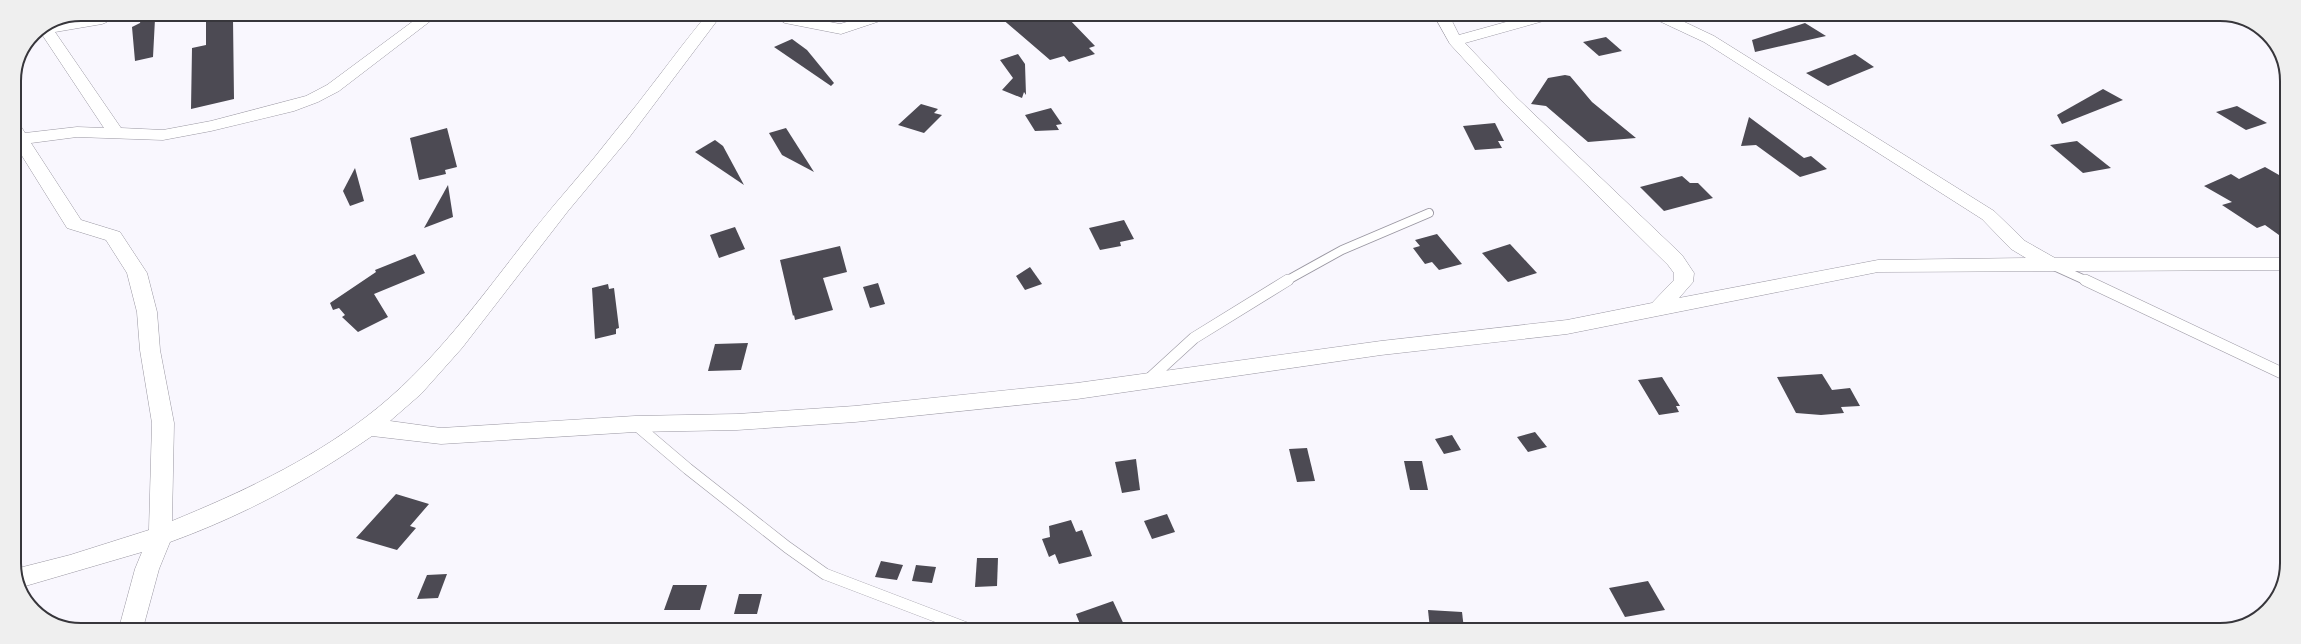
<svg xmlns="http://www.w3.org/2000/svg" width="2301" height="644" font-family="'Work Sans',sans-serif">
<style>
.building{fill:#4c4a53}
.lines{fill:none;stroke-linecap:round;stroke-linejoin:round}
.lane-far1-casing{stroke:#9a97a2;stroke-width:10}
.lane-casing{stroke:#9a97a2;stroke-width:12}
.street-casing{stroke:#9a97a2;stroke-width:1}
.lane-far1{stroke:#fff;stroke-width:8}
.lane{stroke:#fff;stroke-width:11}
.street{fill:#fff;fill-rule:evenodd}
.rim{fill:none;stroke:#37363b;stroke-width:2}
</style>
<rect width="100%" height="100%" fill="#f9f7fe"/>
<g class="building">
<path d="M1001 18H1068L1095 46 1089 48 1095 54 1069 62 1064 56 1050 60Z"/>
<path d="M141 19H155L153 57 135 61 132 27 140 23Z"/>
<path d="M214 19H233L234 99 191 109 192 48 206 45V21Z"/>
<path d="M1805 23 1826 36 1755 52 1752 40Z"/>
<path d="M1606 37 1622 51 1599 56 1583 42Z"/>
<path d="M792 39 807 50 834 83 831 86 774 47Z"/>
<path d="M1018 54 1025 64 1026 95 1024 92 1022 98 1002 90 1013 78 1000 60Z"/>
<path d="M1855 54 1874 67 1828 86 1806 73Z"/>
<path d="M1565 75 1570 76 1592 102 1636 138 1588 142 1546 106 1531 104 1548 78Z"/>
<path d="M2103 89 2123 100 2062 124 2057 115Z"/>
<path d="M921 104 938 109 934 113 942 115 924 133 898 125Z"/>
<path d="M2237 106 2267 123 2246 130 2216 112Z"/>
<path d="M1051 108 1062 124 1056 125 1059 130 1035 131 1025 115Z"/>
<path d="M1749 117 1804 158 1811 156 1827 169 1800 177 1756 145 1741 146Z"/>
<path d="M1495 123 1504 141H1498L1502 148 1475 150 1463 126Z"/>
<path d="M447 128 457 167 445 170 446 174 419 180 410 138Z"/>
<path d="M786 128 814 172 782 155 769 133Z"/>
<path d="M715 140 723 146 744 185 695 152Z"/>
<path d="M2077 141 2111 168 2083 173 2050 145Z"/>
<path d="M2265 167 2286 179V240L2265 225 2257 228 2222 205 2232 202 2204 186 2231 174 2239 179Z"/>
<path d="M355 168 364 201 350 206 343 191Z"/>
<path d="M1682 176 1690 183H1698L1713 198 1664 211 1640 187Z"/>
<path d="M448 185 453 217 424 228Z"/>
<path d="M1124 220 1134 239 1120 242 1121 246 1100 250 1089 228Z"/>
<path d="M735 227 745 249 719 258 710 235Z"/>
<path d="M1437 234 1462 264 1439 270 1432 262 1425 264 1413 248 1420 246 1415 240Z"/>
<path d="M1510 244 1537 273 1508 282 1482 253Z"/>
<path d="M840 246 847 272 823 278 833 310 795 320 794 315 793 316 780 260Z"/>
<path d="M415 254 425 273 374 294 388 317 358 332 342 317 345 315 339 308 333 310 330 303 376 272 375 270Z"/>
<path d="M1030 267 1042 284 1025 290 1016 276Z"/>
<path d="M878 283 885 304 870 308 863 287Z"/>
<path d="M608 284 609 289 614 288 619 328 616 329V334L595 339 592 288Z"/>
<path d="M748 343 741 370 708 371 715 344Z"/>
<path d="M1822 374 1832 390 1850 388 1860 406 1841 407 1844 413 1821 415 1796 413 1777 377Z"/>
<path d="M1662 377 1680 406H1676L1679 412 1659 415 1638 380Z"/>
<path d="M1535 432 1547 447 1528 452 1517 437Z"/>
<path d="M1452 435 1461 450 1444 454 1435 439Z"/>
<path d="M1307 448 1315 481 1297 482 1289 449Z"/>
<path d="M1136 459 1140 490 1122 493 1115 462Z"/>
<path d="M1404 461H1422L1428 490H1410Z"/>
<path d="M396 494 429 504 410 526 416 528 397 550 356 538Z"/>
<path d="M1167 514 1175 532 1152 539 1144 521Z"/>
<path d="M1071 520 1076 532 1082 530 1092 556 1059 564 1055 554 1049 557 1042 539 1050 537 1049 526Z"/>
<path d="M977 558H998L997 586 975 587Z"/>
<path d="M881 561 903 565 897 580 875 577Z"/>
<path d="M916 565 936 567 932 583 912 581Z"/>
<path d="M447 574 438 598 417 599 427 575Z"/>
<path d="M1648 581 1665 610 1625 617 1609 588Z"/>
<path d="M673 585H707L700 610H664Z"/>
<path d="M739 594H762L757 614H734Z"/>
<path d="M1113 601 1126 629H1082L1076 614Z"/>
<path d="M1428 610 1462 612 1464 629H1430Z"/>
</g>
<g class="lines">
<defs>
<g id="lane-far1">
<path d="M2054 266 2087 281"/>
<path d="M1286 281 1342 250 1429 213"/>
</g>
<g id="lane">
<path d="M2085 280 2286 375"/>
<path d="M1147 381 1194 338 1288 280"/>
<path d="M635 424 688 469 787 547 825 574 969 629"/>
</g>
<g id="street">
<path d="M1435 17H1450L1459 35 1524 17H1549L1547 20 1465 43 1517 98 1682 255 1694 273 1693 282 1679 298 1878 260 2026 258 2011 249 1982 219 1704 42 1657 20 1654 17H1674L1714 36 1994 211 2025 241 2055 258H2286V270L1878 272 1567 334 1381 355 1077 399 855 422 737 430 635 432 441 444 372 436C309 480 242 516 170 542L159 569 143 628H119L135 569 142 552 22 587 15 569 70 555 149 530 152 423 140 350 137 312 127 273 106 240 67 228 14 143V124L20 125 25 133 77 127 104 128 39 30C59 17 86 19 110 19L107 22 102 24 55 32 121 128 163 130 211 121 306 96 327 85 416 19H433L339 91 318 102 294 111 211 131 163 140 77 137 31 143 81 220 120 232 147 273 157 312 160 350 174 423 172 521C240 493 307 462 366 417 432 367 482 296 533 231 559 198 588 167 614 133 645 96 673 56 704 18H719L628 139 568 211 462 348 421 394 390 421 441 428 635 416 737 414 855 406 1077 383 1381 341 1567 320 1652 303 1674 280V273L1668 265 1505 104 1450 44Z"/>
<path d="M777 18H809L840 24 860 18H883L880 21 841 34 785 23Z"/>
</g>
</defs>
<use href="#lane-far1" class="lane-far1-casing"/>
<use href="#lane" class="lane-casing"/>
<use href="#street" class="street-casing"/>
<use href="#lane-far1" class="lane-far1"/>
<use href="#lane" class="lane"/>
<use href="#street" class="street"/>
</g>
<path d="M0 0H2301V644H0ZM81 21H2220A60 60 0 0 1 2280 81V563A60 60 0 0 1 2220 623H81A60 60 0 0 1 21 563V81A60 60 0 0 1 81 21Z" fill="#efefef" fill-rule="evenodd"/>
<path class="rim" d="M81 21H2220A60 60 0 0 1 2280 81V563A60 60 0 0 1 2220 623H81A60 60 0 0 1 21 563V81A60 60 0 0 1 81 21Z"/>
</svg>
